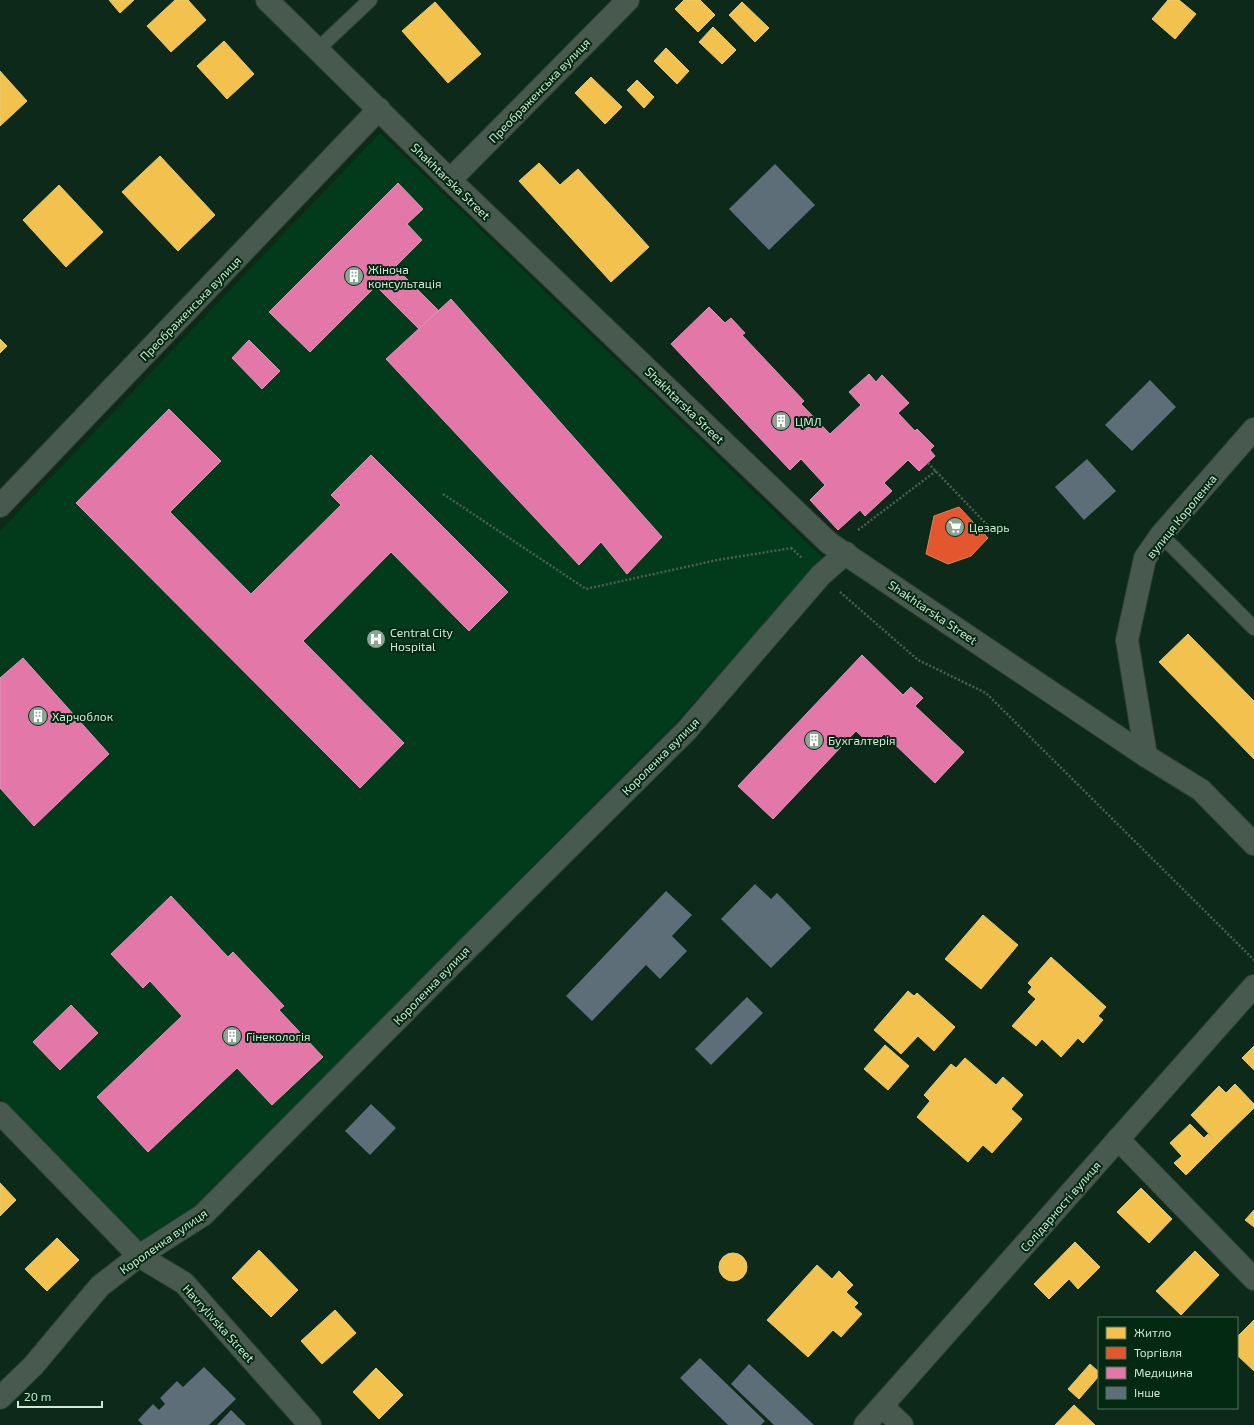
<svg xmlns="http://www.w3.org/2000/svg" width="1254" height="1425" font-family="'Exo 2',sans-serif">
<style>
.built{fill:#023b1c}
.homes{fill:#f2c14e;stroke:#e7cd76}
.shops{fill:#e4572e;stroke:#dd8260}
.health{fill:#e377a8;stroke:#dd99b6}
.building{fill:#5d6e79}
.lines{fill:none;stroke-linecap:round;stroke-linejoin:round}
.lane-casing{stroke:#2d4135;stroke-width:16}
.street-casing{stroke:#2d4135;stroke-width:24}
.secondary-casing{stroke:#2d4135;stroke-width:24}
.path{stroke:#4d5f54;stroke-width:2.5;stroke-dasharray:2 2;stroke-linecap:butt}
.lane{stroke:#485a4f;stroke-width:14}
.street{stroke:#485a4f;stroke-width:22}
.secondary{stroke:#485a4f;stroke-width:22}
.labels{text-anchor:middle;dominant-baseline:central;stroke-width:4;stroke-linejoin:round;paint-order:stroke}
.street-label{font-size:12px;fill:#cee8d5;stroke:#032913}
.poi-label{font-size:12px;fill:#cee8d5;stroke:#032913;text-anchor:start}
</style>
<rect width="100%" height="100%" fill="#0c2919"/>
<path class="built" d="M380 133 824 559 679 719 193 1208 138 1242 0 1098V531Z"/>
<g class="homes">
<path d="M109 0H134L120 13Z"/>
<path d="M175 0H188L206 20 171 52 147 26Z"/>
<path d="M684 0H700L715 15 698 32 675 9Z"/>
<path d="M1168 0H1179L1196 14 1175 39 1152 19Z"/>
<path d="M435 2 481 54 448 83 402 31Z"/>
<path d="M742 2 769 28 755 42 729 15Z"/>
<path d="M713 27 736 50 722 64 699 42Z"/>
<path d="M224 41 254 74 227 99 197 66Z"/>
<path d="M666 48 689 71 677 84 654 61Z"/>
<path d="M0 71 27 101 0 126Z"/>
<path d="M591 77 622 107 605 124 575 93Z"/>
<path d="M637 80 654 97 644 108 627 90Z"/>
<path d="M160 156 215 215 178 251 122 192Z"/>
<path d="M539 163 560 185 578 169 649 247 611 282 519 181Z"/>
<path d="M59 185 103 232 66 267 23 220Z"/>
<path d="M0 339 7 346 0 353Z"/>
<path d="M1188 634 1254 701V759L1159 662Z"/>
<path d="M983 915 1018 945 981 989 945 959Z"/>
<path d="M1051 957 1106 1007 1098 1016 1103 1020 1083 1043 1078 1038 1061 1057 1042 1039 1036 1046 1012 1026 1036 999 1028 992 1032 987 1028 983Z"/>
<path d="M908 991 914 996 917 993 955 1027 934 1051 918 1036 901 1054 874 1030Z"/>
<path d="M885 1045 909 1066 888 1090 864 1069Z"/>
<path d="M1254 1046V1070L1242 1058Z"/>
<path d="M965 1058 996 1085 1003 1077 1023 1095 1011 1109 1022 1119 992 1153 983 1145 968 1162 917 1117 930 1101 924 1095 951 1064 956 1068Z"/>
<path d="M1235 1084 1254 1104V1108L1218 1143 1191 1115 1219 1086 1226 1093Z"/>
<path d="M1190 1124 1204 1138 1208 1134 1218 1143 1186 1175 1174 1163 1182 1156 1170 1143Z"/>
<path d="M0 1183 16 1200 0 1216Z"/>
<path d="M1141 1188 1172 1219 1149 1243 1117 1212Z"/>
<path d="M1254 1210V1227L1245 1220Z"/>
<path d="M57 1238 79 1260 47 1291 25 1269Z"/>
<path d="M1075 1242 1100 1267 1078 1289 1069 1279 1049 1299 1034 1284Z"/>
<path d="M259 1250 298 1290 271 1317 232 1278Z"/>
<path d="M1195 1251 1219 1275 1181 1315 1156 1291Z"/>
<circle cx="733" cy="1267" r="14"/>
<path d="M817 1265 832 1279 839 1271 853 1285 846 1292 858 1303 854 1307 862 1314 841 1337 833 1330 808 1357 767 1320Z"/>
<path d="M335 1310 356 1333 322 1364 301 1341Z"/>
<path d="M1254 1320V1371L1237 1355V1337Z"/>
<path d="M1090 1364 1099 1372V1376L1079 1399 1068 1389Z"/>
<path d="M376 1368 403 1395 379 1419 353 1392Z"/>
<path d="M1074 1405 1095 1425H1055Z"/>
</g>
<path class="shops" d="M959 507 988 538 971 556 948 564 926 554 934 516Z"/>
<g class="health">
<path d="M398 183 423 209 407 224 422 240 395 267 439 311 419 329 376 286 310 352 269 312Z"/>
<path d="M451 299 662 537 627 574 601 542 579 565 386 359Z"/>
<path d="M709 307 725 323 731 318 745 333 742 335 804 401 801 404 830 434 861 405 849 392 869 374 876 382 882 375 909 403 898 413 915 431 917 429 934 446 930 450 935 456 919 471 908 460 884 483 892 491 865 516 860 510 838 530 810 500 825 485 801 459 790 470 671 344Z"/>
<path d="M249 340 280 371 262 389 232 358Z"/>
<path d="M169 409 221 461 170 512 251 594 341 505 331 495 371 455 508 592 469 631 391 552 303 641 404 743 360 788 76 503Z"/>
<path d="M862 655 903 695 911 687 923 698 915 706 964 752 935 783 884 734 872 746 856 731 773 819 738 786Z"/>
<path d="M23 658 109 754 34 826 0 788V678Z"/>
<path d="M171 896 228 957 233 952 284 1006 279 1010 323 1057 272 1105 237 1068 148 1152 97 1097 182 1016 150 981 143 988 111 954Z"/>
<path d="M71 1005 98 1033 60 1070 33 1042Z"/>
</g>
<g class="building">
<path d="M775 164 815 205 769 250 729 209Z"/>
<path d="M1150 380 1176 407 1132 451 1105 425Z"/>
<path d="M1087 459 1116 491 1084 520 1055 487Z"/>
<path d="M755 884 771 899 777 893 811 928 771 968 721 919Z"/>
<path d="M666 891 692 915 672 936 687 951 660 979 646 965 592 1021 566 996Z"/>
<path d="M747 997 763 1013 711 1065 695 1049Z"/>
<path d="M371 1104 396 1128 370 1155 345 1131Z"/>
<path d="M700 1358 765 1421 761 1425H728L680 1378Z"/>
<path d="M749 1364 814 1425H774L731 1384Z"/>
<path d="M204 1367 236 1399 209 1425H143L138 1420 153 1404 159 1410 165 1404 160 1398 177 1381 183 1387Z"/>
<path d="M231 1410 246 1425H217Z"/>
</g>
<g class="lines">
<defs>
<g id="lane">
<path d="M318 49 370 0"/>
<path d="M1161 535 1254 628"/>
</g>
<g id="street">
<path d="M450 180 628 0"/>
<path d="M0 506 379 109"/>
<path d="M0 1113 139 1256 184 1283 310 1425"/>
<path d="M1118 1139 1254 1279"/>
<path d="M0 1398 33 1366 100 1286 139 1256 203 1215 466 950 687 730 821 575 846 553"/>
<path d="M882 1406 902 1425"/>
<path d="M865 1425 1254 986"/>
</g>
<g id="secondary">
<path d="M267 0 450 180 829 543 1146 756 1201 790 1254 844"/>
<path d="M1146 756 1127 640 1145 558 1161 535 1254 429"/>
</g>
</defs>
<use href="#lane" class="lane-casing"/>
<use href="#street" class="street-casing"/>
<use href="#secondary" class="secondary-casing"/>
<g class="path">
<path d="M928 463 993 531"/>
<path d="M443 494 586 589 717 560 792 548"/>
<path d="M858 530 936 471"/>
<path d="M791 548 802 558"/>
<path d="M840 592 918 660 986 693 1254 960"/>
</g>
<use href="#lane" class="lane"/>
<use href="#street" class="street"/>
<use href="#secondary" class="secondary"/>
</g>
<defs>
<symbol id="building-disc" viewBox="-11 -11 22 22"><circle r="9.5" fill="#8aa593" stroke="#032913"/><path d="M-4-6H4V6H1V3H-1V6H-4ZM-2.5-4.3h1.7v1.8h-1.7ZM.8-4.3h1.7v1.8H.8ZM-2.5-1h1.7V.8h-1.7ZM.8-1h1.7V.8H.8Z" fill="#fff"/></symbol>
<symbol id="supermarket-disc" viewBox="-11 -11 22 22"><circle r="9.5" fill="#8aa593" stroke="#032913"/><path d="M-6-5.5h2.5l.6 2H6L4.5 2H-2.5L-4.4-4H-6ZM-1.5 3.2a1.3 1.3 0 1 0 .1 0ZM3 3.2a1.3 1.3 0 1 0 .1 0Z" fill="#fff"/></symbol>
<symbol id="hospital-disc" viewBox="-11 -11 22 22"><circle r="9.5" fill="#8aa593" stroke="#032913"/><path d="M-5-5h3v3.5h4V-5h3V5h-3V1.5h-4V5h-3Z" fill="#fff"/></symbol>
</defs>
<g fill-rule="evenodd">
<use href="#building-disc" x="343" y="265" width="22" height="22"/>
<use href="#building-disc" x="770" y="410" width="22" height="22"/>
<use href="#supermarket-disc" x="944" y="516" width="22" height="22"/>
<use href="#hospital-disc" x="365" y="628" width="22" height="22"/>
<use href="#building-disc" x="27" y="705" width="22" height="22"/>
<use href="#building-disc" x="803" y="729" width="22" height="22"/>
<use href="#building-disc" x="221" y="1025" width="22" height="22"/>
</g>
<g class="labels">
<g class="street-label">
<text transform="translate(539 90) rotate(-46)">Преображенська вулиця</text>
<text transform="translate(451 181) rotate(44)">Shakhtarska Street</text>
<text transform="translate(190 308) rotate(-46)">Преображенська вулиця</text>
<text transform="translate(685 405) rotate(44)">Shakhtarska Street</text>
<text transform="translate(1181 516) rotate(-51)">вулиця Короленка</text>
<text transform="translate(933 612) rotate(34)">Shakhtarska Street</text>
<text transform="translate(660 756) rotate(-45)">Короленка вулиця</text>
<text transform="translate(431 985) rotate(-46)">Короленка вулиця</text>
<text transform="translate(1060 1206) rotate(-49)">Солідарності вулиця</text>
<text transform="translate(163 1241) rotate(-35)">Короленка вулиця</text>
<text transform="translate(219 1323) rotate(48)">Havrylivska Street</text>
</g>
<g class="poi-label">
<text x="368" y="269">Жіноча<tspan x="368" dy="14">консультація</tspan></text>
<text x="795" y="421">ЦМЛ</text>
<text x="969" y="527">Цезарь</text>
<text x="390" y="632">Central City<tspan x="390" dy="14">Hospital</tspan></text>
<text x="52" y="716">Харчоблок</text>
<text x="828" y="740">Бухгалтерія</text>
<text x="246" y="1036">Гінекологія</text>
</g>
</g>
<rect x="1098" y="1317" width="140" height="92" fill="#032913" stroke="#547561"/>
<rect x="1106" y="1327" width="20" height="12" fill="#f2c14e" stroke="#547561"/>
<text x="1134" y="1337" font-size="12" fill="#cee8d5">Житло</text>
<rect x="1106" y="1347" width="20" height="12" fill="#e4572e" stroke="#547561"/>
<text x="1134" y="1357" font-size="12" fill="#cee8d5">Торгівля</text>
<rect x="1106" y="1367" width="20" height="12" fill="#e377a8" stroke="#547561"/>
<text x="1134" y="1377" font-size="12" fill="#cee8d5">Медицина</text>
<rect x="1106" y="1387" width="20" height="12" fill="#5d6e79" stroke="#547561"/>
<text x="1134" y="1397" font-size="12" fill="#cee8d5">Інше</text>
<path d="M18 1401v6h84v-6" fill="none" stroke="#cee8d5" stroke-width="2"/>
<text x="24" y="1401" font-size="12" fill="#cee8d5" stroke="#032913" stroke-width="3" paint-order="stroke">20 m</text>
</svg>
